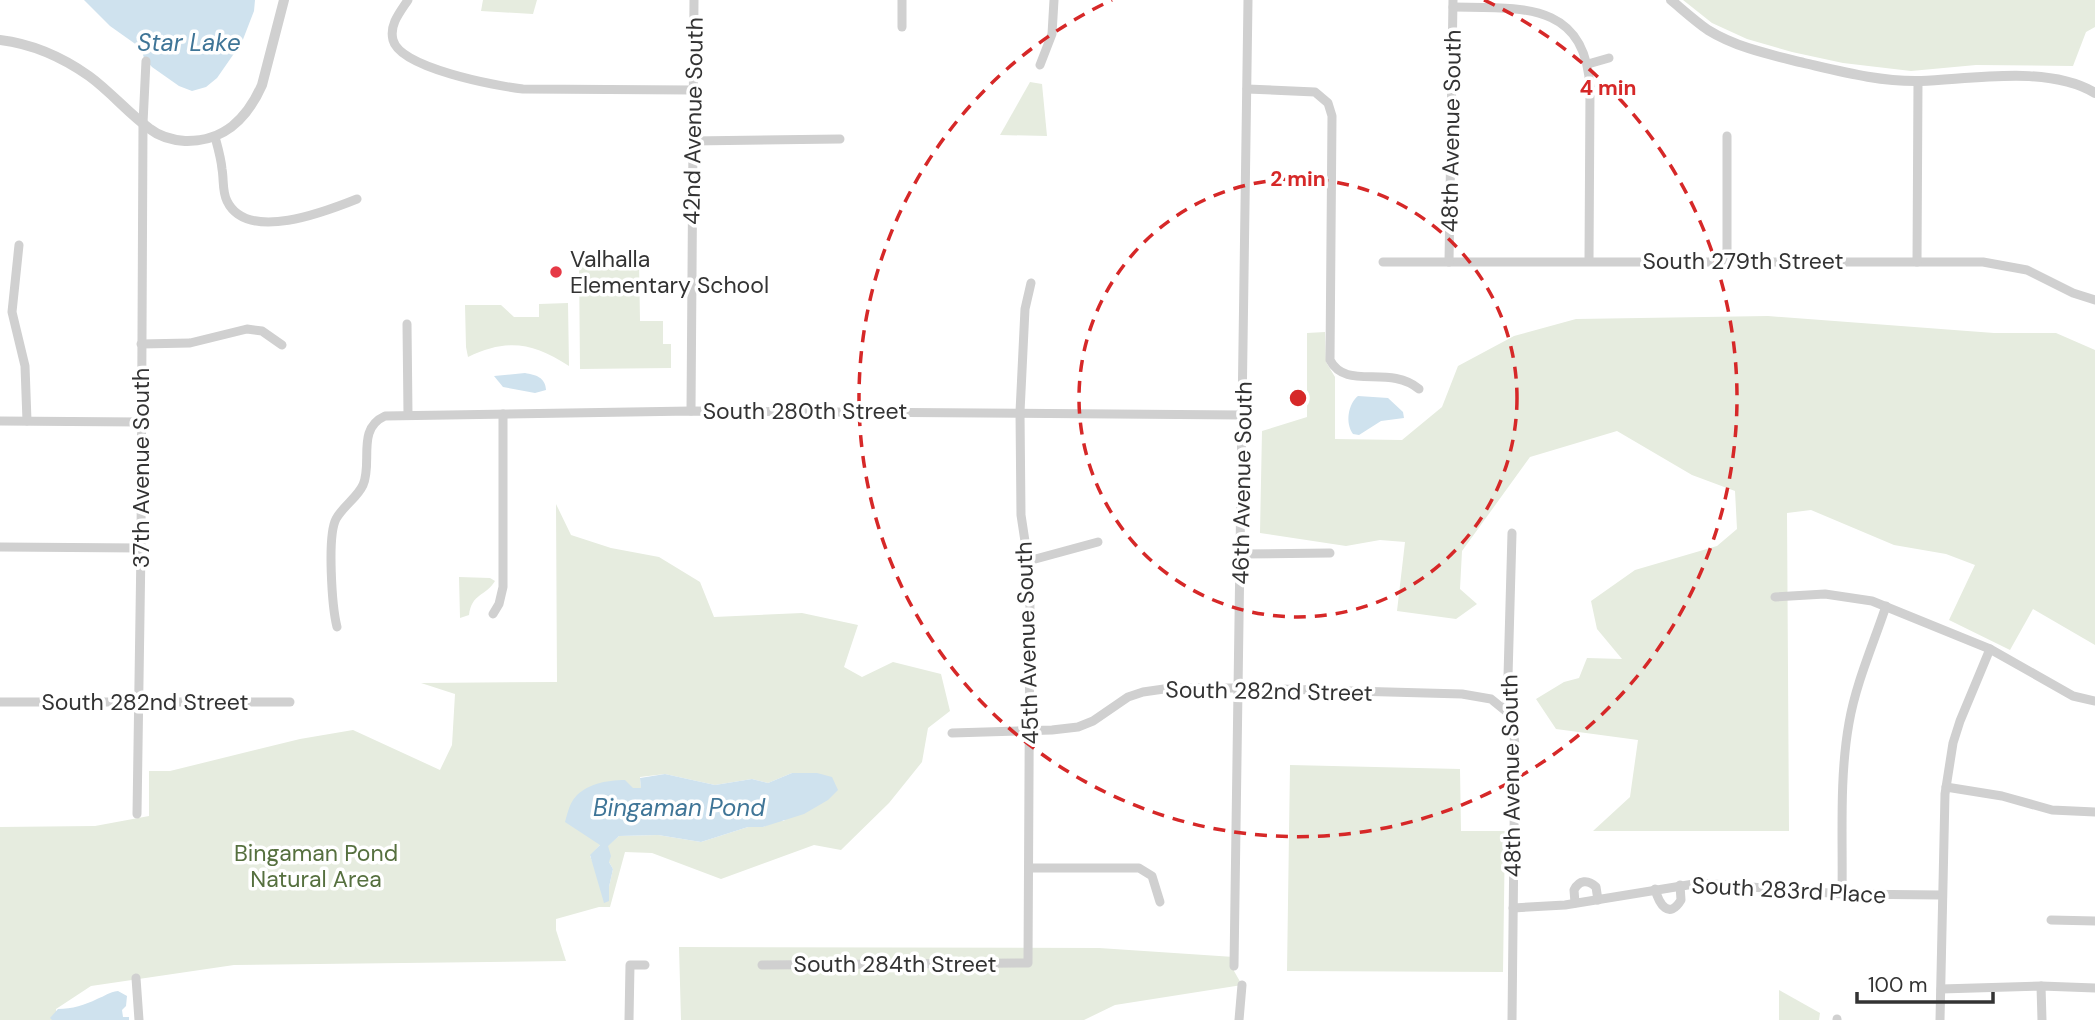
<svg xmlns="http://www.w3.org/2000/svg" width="2095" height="1020" font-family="'DM Sans',sans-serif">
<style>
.green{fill:#e6ecdf;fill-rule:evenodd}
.water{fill:#cfe2ee}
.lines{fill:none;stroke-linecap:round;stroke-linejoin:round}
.minor{stroke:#d0d0d0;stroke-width:9}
.tertiary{stroke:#d0d0d0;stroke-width:10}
.ring{fill:none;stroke:#d62828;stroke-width:3.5;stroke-dasharray:12 9}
.poi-dot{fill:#e63946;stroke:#fff;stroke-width:2.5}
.labels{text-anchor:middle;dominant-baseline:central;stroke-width:7;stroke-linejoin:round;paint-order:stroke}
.street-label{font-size:23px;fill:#333;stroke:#fff}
.poi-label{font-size:23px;fill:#333;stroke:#fff;text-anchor:start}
.park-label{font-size:23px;fill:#56703f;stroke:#fff}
.water-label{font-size:24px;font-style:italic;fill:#3f7597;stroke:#fff}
.centre{fill:#d62828;stroke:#fff;stroke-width:3.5}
.ring-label{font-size:21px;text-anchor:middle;font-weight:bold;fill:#d62828;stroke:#fff;stroke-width:7;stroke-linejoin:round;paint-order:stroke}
</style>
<rect width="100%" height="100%" fill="#fff"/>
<g class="green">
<path d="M483 0H537L533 14 481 11Z"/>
<path d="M1683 0H2095V27L2086 32 2073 66 1976 65 1911 71 1843 63 1792 52 1747 39 1712 23Z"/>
<path d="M1030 82 1042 84 1047 136 1000 135Z"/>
<path d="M579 261H639L640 321H663V344H671V368L580 369Z"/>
<path d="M568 303 569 366C533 343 508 338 468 357L466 347 465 305H501L514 317H539V304Z"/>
<path d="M1768 316 1994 333H2056L2095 350V645L2033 609 2010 650 1949 620 1975 565 1946 554 1894 545 1811 510 1787 513 1789 831H1593L1630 797 1638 740 1556 729 1536 699 1564 682 1579 678 1587 658 1622 659 1597 629 1591 601 1635 570 1717 546 1737 529 1735 491 1692 475 1617 431 1530 457 1462 551 1460 589 1477 604 1456 619 1397 611 1405 542 1380 540 1346 546 1260 533 1262 431 1307 417V333L1325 332 1326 362 1335 377V439L1402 440 1442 407 1458 366 1514 336 1576 319Z"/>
<path d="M556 504 571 535 611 548 659 557 700 582 714 617 802 613 858 625 844 667 862 677 893 662 941 674 950 711 928 728 922 762 889 803 841 850 814 845 721 879 652 853 625 852 610 907H599L556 919V930L566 961 234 965 91 986 56 1009 57 1020H0V827L95 826 149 816V771H170L300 739 353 730 440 770 452 745 455 694 421 683 557 682ZM792 773H817L784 821H777L763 827H748L701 842 658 835 619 836 607 846 609 862 613 869 609 887V901L590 856 600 845 633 788H641L640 777 665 774 715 785 752 779 768 783Z"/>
<path d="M459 577 490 578 495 581C485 597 472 593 469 615L460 618Z"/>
<path d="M1290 765 1460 769 1461 831H1505L1503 972 1287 971Z"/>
<path d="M679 947 1099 948 1234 957V971L1242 985 1115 1005 1084 1020H681Z"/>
<path d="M1779 990 1820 1013 1819 1020H1779Z"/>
</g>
<g class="water">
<path d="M84 0H255L254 11 242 42 217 78 206 87 192 91 179 86 152 67 144 58 141 48 110 26Z"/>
<path d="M525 373C536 375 545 377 546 390L535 393 503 387 494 376Z"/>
<path d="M1358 396 1388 398 1403 412 1404 418 1381 421 1359 435 1353 434C1345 423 1348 404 1358 396Z"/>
<path d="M792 773H817L832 777 838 790 828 800 804 814 763 827H748L701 842 658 835 619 836 608 846 611 856 609 862 613 869 609 887V901L604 903 590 855 600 845 565 822C567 815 569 806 573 800 584 784 607 780 625 780L633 788H641L640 778 665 774 715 785 752 779 768 783Z"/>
<path d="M118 991 127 996 126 1006 122 1010 123 1017H129V1020H52L50 1018 58 1009C72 1009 85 1005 97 999 105 996 109 992 118 991Z"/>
</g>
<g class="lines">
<g class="minor">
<path d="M408 0C400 12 389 25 393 40 400 68 496 86 523 89L693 90"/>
<path d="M1453 7C1521 8 1586 1 1590 89L1589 261"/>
<path d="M902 27V0"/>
<path d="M1588 64 1609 58"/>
<path d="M1040 65 1052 34 1054 0"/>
<path d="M1247 89 1315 92 1328 103 1332 116 1330 360C1346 391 1389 364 1419 389"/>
<path d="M215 137C218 148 221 158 222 169 224 180 222 191 227 201 247 243 327 211 357 199"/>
<path d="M692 141 840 139"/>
<path d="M19 245 12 312 25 366 27 421"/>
<path d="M1727 261V136"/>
<path d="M1383 262H1983L2027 270 2073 293 2095 300"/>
<path d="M1449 262 1453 0"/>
<path d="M1917 262 1918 81"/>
<path d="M407 324 408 415"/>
<path d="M141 344 190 343 247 329 262 331 282 345"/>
<path d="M691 411 694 0"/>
<path d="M0 421 140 422"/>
<path d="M0 547 141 548"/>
<path d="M1241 554 1330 553"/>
<path d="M1028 561 1098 542"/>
<path d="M1775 597 1825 594 1872 601 1990 649 2073 696 2095 701"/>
<path d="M493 614 499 604 503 587V414"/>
<path d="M337 627C332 607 327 536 336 519 343 506 357 498 363 485 373 462 356 429 385 416L691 411 1243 415"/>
<path d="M0 702H290"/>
<path d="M952 733 1052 730 1078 727 1093 721 1128 697 1143 692 1171 688H1239L1462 694 1491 699 1507 712"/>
<path d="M1946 787 2002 796 2052 810 2095 812"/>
<path d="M137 814 141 548 143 123 146 61"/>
<path d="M1029 868H1139L1152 876 1160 902"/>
<path d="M1655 889C1659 904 1669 920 1681 900L1680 885"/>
<path d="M1842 894C1843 838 1839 779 1849 723 1856 683 1873 645 1886 606"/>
<path d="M1575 903 1574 890C1579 880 1588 879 1596 887L1598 900"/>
<path d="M1513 908 1565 905 1700 883 1842 894 1941 895"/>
<path d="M2051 920 2095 921"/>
<path d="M762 965 1028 963 1030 592 1028 561 1021 515 1020 412 1025 309 1031 283"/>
<path d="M1234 966 1248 0"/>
<path d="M136 978 139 1020"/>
<path d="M2041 986 2042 1020"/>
<path d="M1941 989 2041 986 2095 988"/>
<path d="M1837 1019V1020"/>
<path d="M629 1020 630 965H645"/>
<path d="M1239 1020 1242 985"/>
<path d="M1512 1020 1515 744 1512 725 1507 712 1512 533"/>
<path d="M1940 1020 1945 794 1953 743 1960 721 1990 649"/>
</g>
<g class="tertiary">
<path d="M1671 0C1683 10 1695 21 1708 30 1737 48 1772 55 1804 63 1843 72 1881 82 1921 81 1973 79 2049 65 2095 93"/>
<path d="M0 40C33 44 62 57 89 76 111 92 128 113 150 129 160 137 173 140 185 141 224 142 247 119 262 85L284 0"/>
</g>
</g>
<g class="ring">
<circle cx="1298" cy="398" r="219"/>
<path d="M1484 0A439 439 0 1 1 1112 0"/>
</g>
<circle class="poi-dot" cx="556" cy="272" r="7"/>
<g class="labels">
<g class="street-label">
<text transform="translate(693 121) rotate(-89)">42nd Avenue South</text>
<text transform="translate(1451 131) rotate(-89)">48th Avenue South</text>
<text x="1743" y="261">South 279th Street</text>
<text x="805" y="411">South 280th Street</text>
<text transform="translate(141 468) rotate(-90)">37th Avenue South</text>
<text transform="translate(1242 483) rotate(-89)">46th Avenue South</text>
<text transform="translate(1027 643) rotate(-92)">45th Avenue South</text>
<text transform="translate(1269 691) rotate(1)">South 282nd Street</text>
<text x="145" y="702">South 282nd Street</text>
<text transform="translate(1511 776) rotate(-91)">48th Avenue South</text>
<text transform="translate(1789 890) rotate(3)">South 283rd Place</text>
<text x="895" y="964">South 284th Street</text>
</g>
<g class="poi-label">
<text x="570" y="259">Valhalla<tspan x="570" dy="26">Elementary School</tspan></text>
</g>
<g class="park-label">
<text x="316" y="853">Bingaman Pond<tspan x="316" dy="26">Natural Area</tspan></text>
</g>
<g class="water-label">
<text x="189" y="42">Star Lake</text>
<text x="679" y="807">Bingaman Pond</text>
</g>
</g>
<circle cx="1298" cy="398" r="10" class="centre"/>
<g class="ring-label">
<text x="1608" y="95">4 min</text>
<text x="1298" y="186">2 min</text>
</g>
<path d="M1857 992v10h136v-10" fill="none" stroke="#333333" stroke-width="3.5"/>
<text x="1868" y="992" font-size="21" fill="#333333" stroke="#ffffff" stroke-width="5" paint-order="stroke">100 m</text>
</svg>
